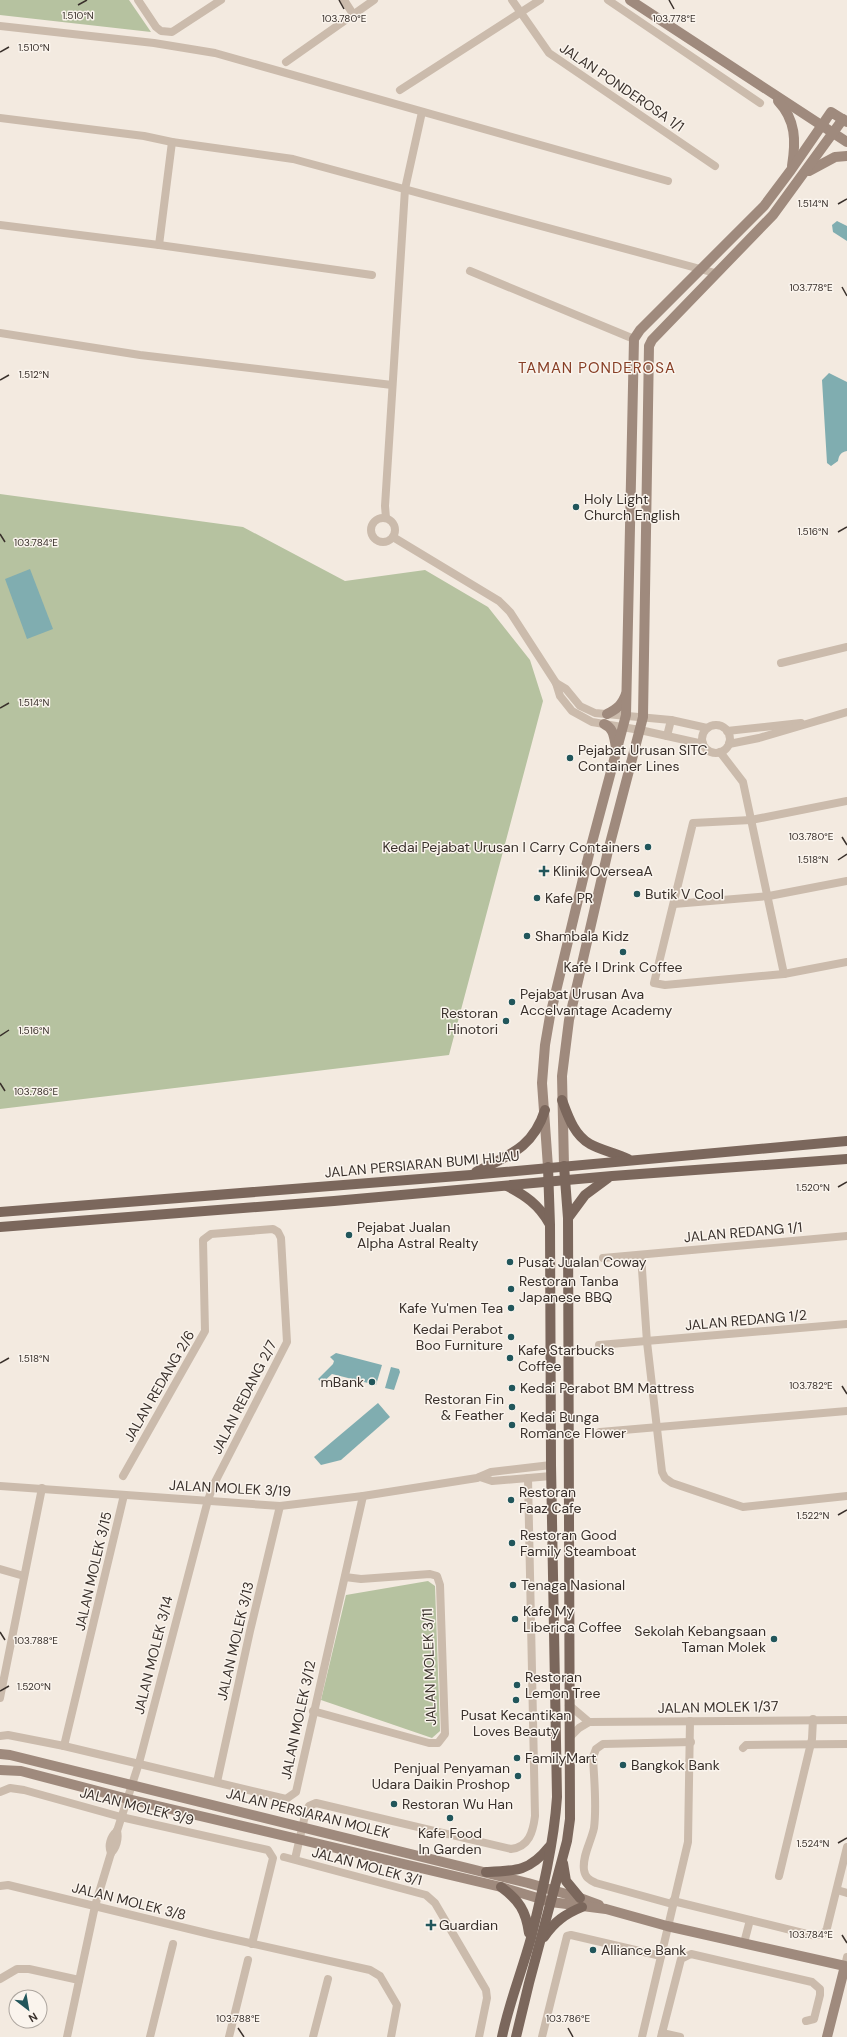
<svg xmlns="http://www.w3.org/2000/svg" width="847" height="2037" font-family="'DM Sans',sans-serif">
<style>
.green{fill:#b6c2a0}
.water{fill:#80adb0}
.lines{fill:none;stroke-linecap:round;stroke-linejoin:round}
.street{stroke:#cbbbac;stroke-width:8}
.secondary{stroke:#9f8a7d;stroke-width:10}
.primary{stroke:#7b675c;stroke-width:10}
.ticks{fill:none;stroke:#39302b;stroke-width:1.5}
.poi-dot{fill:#21565b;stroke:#faf4ed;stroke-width:1.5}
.labels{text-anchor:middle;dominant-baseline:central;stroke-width:3;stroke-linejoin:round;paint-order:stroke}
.street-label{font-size:14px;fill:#39302b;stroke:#faf4ed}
.poi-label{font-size:14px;fill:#39302b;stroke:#faf4ed;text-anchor:start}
.neighbourhood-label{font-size:15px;letter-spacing:1px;fill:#873e25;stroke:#faf4ed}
.ticks-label{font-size:10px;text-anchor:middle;fill:#39302b;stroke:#faf4ed;stroke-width:3;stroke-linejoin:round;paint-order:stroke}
</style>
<rect width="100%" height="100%" fill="#f3eae0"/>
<g class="green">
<path d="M0 0H129L151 32 0 15Z"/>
<path d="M0 494 243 527 345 581 425 570 488 607 530 660 543 701 449 1055 0 1109Z"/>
<path d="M428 1581 435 1586 440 1731 432 1738 321 1700 346 1595Z"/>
</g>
<g class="water">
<path d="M837 221 847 226V241L833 232 832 225Z"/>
<path d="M829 373 847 382V451C841 452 839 455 838 461L831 466 827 463 822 380Z"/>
<path d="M30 569 53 629 27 639 5 579Z"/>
<path d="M336 1353 382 1365 376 1385 332 1374 322 1383 318 1379 333 1364 334 1361 330 1357Z"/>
<path d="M391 1367 399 1369 400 1372 394 1390 385 1388Z"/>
<path d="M378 1403 390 1417 341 1460 321 1465 314 1457Z"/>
</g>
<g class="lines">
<g class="street">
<path d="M138 0 156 27 161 31 172 32 221 0"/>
<path d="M344 0 353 14"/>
<path d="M512 0 549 53 715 166"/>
<path d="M608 0 760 103"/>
<path d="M0 26 154 43 215 53 668 181"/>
<path d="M286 62 374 0"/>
<path d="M400 90 540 0"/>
<path d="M0 118 144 136 172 142 293 159 715 273"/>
<path d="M0 225 159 245 372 275"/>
<path d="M159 245 172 142"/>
<path d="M470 271 634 339"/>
<path d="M0 333 140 355 392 385"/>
<circle cx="383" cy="530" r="12"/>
<path d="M386 518 385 506 405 189 422 112"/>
<path d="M393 537 499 601 510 612 556 683 560 696 572 711 592 722 640 730 703 744"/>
<path d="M781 663 847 647"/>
<path d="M556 683 566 689 580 706 595 713 671 720 707 728"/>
<circle cx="716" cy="739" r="14"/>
<path d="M727 731 801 723"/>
<path d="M667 736 671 720"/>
<path d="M729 744 759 738 847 712"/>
<path d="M720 752 743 782 784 974"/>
<path d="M847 801 751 820 693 823 654 983 665 985 784 974 847 962"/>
<path d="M674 904 769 896 847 881"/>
<path d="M641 1255 647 1342 662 1472 665 1478 672 1483 743 1507 847 1496"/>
<path d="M603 1258 847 1236"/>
<path d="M599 1345 847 1324"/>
<path d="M600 1432 847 1411"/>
<path d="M480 1477 492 1481 551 1476"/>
<path d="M0 1486 280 1506 363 1496 477 1478 491 1472 551 1465"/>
<path d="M0 1569 24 1576"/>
<path d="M0 1698 42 1488"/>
<path d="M569 1705 589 1722"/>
<path d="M313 1711 429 1743H438L445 1734 440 1585 437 1576 430 1574 361 1579 345 1577"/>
<path d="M0 1736 8 1735 64 1746 286 1799 296 1792 363 1496"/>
<path d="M570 1737 579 1728 589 1722 847 1720"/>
<path d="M64 1746 124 1495"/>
<path d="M743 1748 746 1745 847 1744"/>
<path d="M217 1782 250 1631 280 1506"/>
<path d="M0 1792 10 1788 24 1790 121 1817 268 1850 273 1858 252 1944"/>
<path d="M111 1853C108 1846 110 1837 117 1831L139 1763 208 1500 213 1486 287 1342 281 1238 278 1232 273 1229 211 1234 203 1240 205 1331 123 1476"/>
<path d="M284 1857 426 1895 435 1903 486 1990 487 1998 479 2037"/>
<path d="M295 1859 306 1811 309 1806 316 1803 511 1849C529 1847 533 1832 535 1816L528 1478"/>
<path d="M779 1876 812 1739 813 1719"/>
<path d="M0 1886 8 1885 214 1935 370 1970 380 1976 397 2005 391 2037"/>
<path d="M837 1890 847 1893"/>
<path d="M673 1901 811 1935C818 1936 825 1935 827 1928L847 1847"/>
<path d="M672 1904 596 1883C589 1880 585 1877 584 1870 582 1856 591 1842 594 1828 597 1805 594 1780 593 1757L596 1749 603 1744 691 1742"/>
<path d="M744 1943 750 1920"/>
<path d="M845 1966 847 1957"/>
<path d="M0 1979 17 1969H29L79 1980"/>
<path d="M662 2033 680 2037"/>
<path d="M67 2037 95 1906 111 1853C116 1848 119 1839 117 1831"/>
<path d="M150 2037 173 1944"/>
<path d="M229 2037 248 1960"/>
<path d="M313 2037 328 1979"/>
<path d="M542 2037 567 1936 571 1935 661 1956"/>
<path d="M642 2037 688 1842 690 1721"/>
<path d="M661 2037 681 1959 691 1954 812 1982 820 1989V1995L814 2019 806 2021"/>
</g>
<g class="secondary">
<path d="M630 0 847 142"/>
<path d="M778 101C796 120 796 141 792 166"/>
<path d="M809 171 835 157 847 156"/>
<path d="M607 714C617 709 622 705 626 694"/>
<path d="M604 724C614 728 614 738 616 747"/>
<path d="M564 1166 562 1076 569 1020 608 851 643 717 649 346 652 340 773 215 843 119"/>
<path d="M548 1167 542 1083 545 1045 550 1016 589 854 626 715 634 339 640 330 764 206 791 170 831 112 847 122"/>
<path d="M0 1754 10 1755 528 1883 580 1898 599 1905"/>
<path d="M0 1770 21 1771 128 1799 501 1887 551 1902 606 1909 667 1926 845 1966 827 2037"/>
</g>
<g class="primary">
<path d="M562 1100C568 1116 574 1135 590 1144 600 1150 616 1153 628 1159"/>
<path d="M476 1172C509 1155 533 1148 545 1110"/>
<path d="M507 1186C525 1195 539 1205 549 1223"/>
<path d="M0 1212 471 1175 847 1141"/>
<path d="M568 1218 585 1195 608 1178"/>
<path d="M0 1227 334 1201 612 1176 847 1159"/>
<path d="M563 1863 566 1881 580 1898"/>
<path d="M486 1872C516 1871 530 1871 549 1847"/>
<path d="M501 1887C519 1900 526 1911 529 1933"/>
<path d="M544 1937C554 1922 565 1914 582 1907"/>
<path d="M502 2037C509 2003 522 1971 531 1938 542 1893 554 1843 557 1797L551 1465 550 1225 548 1167"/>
<path d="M516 2037 529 1983 567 1841 570 1819 568 1218 564 1166"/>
</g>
</g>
<path class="ticks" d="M339 0 344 9M669 0 674 9M78 5 87 0M0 52 9 47M838 204 847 199M842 287 847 296M0 380 9 375M838 532 847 527M0 534 5 542M0 708 9 703M842 837 847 845M838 860 847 854M0 1036 9 1030M0 1083 5 1091M838 1187 847 1182M0 1363 9 1358M842 1386 847 1394M838 1515 847 1510M0 1632 5 1640M0 1691 9 1686M838 1843 847 1838M842 1935 847 1943M238 2028 244 2037M568 2028 573 2037"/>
<g class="poi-dot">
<circle cx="576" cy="507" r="4"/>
<circle cx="570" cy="758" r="4"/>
<circle cx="648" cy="847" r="4"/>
<path d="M542 865h4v4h4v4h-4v4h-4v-4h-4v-4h4z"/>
<circle cx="637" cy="894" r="4"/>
<circle cx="537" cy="898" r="4"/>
<circle cx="527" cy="936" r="4"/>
<circle cx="623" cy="952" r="4"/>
<circle cx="512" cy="1002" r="4"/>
<circle cx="506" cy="1021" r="4"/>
<circle cx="349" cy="1235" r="4"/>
<circle cx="510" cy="1262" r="4"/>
<circle cx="511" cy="1289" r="4"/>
<circle cx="511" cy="1308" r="4"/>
<circle cx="511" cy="1337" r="4"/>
<circle cx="510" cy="1358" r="4"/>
<circle cx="372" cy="1382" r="4"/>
<circle cx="512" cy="1388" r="4"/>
<circle cx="512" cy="1407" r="4"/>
<circle cx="512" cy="1425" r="4"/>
<circle cx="511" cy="1500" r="4"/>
<circle cx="512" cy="1543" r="4"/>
<circle cx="513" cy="1585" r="4"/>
<circle cx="515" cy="1619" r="4"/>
<circle cx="774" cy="1639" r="4"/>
<circle cx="517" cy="1685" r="4"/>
<circle cx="516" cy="1700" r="4"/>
<circle cx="517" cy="1758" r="4"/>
<circle cx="623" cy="1765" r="4"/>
<circle cx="518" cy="1776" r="4"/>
<circle cx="394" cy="1804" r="4"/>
<circle cx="450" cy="1818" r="4"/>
<path d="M429 1919h4v4h4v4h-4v4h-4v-4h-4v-4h4z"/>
<circle cx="593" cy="1950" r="4"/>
</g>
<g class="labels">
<g class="street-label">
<text transform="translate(622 87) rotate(34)">JALAN PONDEROSA 1/1</text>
<text transform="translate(422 1164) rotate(-5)">JALAN PERSIARAN BUMI HIJAU</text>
<text transform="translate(743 1232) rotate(-5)">JALAN REDANG 1/1</text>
<text transform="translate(746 1320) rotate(-5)">JALAN REDANG 1/2</text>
<text transform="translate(159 1386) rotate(-60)">JALAN REDANG 2/6</text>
<text transform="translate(244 1397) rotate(-63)">JALAN REDANG 2/7</text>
<text transform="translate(230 1488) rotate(3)">JALAN MOLEK 3/19</text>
<text transform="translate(93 1571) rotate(-77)">JALAN MOLEK 3/15</text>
<text transform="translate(235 1641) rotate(-77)">JALAN MOLEK 3/13</text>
<text transform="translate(153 1655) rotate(-76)">JALAN MOLEK 3/14</text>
<text transform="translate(429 1667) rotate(-92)">JALAN MOLEK 3/11</text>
<text transform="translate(718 1707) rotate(-1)">JALAN MOLEK 1/37</text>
<text transform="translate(298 1720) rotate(-78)">JALAN MOLEK 3/12</text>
<text transform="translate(137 1806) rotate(14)">JALAN MOLEK 3/9</text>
<text transform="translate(308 1813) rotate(14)">JALAN PERSIARAN MOLEK</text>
<text transform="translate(367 1866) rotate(15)">JALAN MOLEK 3/1</text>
<text transform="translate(129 1901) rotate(14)">JALAN MOLEK 3/8</text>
</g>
<g class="poi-label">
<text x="584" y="499">Holy Light<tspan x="584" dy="16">Church English</tspan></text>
<text x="578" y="750">Pejabat Urusan SITC<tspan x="578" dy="16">Container Lines</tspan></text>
<text x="640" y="847" text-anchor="end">Kedai Pejabat Urusan I Carry Containers</text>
<text x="553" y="871">Klinik OverseaA</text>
<text x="645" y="894">Butik V Cool</text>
<text x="545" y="898">Kafe PR</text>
<text x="535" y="936">Shambala Kidz</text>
<text x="623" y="967" text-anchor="middle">Kafe I Drink Coffee</text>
<text x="520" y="994">Pejabat Urusan Ava<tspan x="520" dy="16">Accelvantage Academy</tspan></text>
<text x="498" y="1013" text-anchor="end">Restoran<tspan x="498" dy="16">Hinotori</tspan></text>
<text x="357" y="1227">Pejabat Jualan<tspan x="357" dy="16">Alpha Astral Realty</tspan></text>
<text x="518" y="1262">Pusat Jualan Coway</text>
<text x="519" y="1281">Restoran Tanba<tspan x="519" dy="16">Japanese BBQ</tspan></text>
<text x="503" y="1308" text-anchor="end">Kafe Yu'men Tea</text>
<text x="503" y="1329" text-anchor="end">Kedai Perabot<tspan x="503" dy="16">Boo Furniture</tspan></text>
<text x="518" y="1350">Kafe Starbucks<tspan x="518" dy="16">Coffee</tspan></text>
<text x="364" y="1382" text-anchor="end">mBank</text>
<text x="520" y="1388">Kedai Perabot BM Mattress</text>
<text x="504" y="1399" text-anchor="end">Restoran Fin<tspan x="504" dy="16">&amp; Feather</tspan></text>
<text x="520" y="1417">Kedai Bunga<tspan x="520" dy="16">Romance Flower</tspan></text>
<text x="519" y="1492">Restoran<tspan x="519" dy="16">Faaz Cafe</tspan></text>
<text x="520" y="1535">Restoran Good<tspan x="520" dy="16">Family Steamboat</tspan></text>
<text x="521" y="1585">Tenaga Nasional</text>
<text x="523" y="1611">Kafe My<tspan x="523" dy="16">Liberica Coffee</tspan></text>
<text x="766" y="1631" text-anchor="end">Sekolah Kebangsaan<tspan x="766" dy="16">Taman Molek</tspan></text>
<text x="525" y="1677">Restoran<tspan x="525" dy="16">Lemon Tree</tspan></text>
<text x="516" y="1715" text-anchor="middle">Pusat Kecantikan<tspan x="516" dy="16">Loves Beauty</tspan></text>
<text x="525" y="1758">FamilyMart</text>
<text x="631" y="1765">Bangkok Bank</text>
<text x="510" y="1768" text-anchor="end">Penjual Penyaman<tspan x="510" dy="16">Udara Daikin Proshop</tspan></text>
<text x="402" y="1804">Restoran Wu Han</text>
<text x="450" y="1833" text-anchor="middle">Kafe Food<tspan x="450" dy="16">In Garden</tspan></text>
<text x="439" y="1925">Guardian</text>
<text x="601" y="1950">Alliance Bank</text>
</g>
<g class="neighbourhood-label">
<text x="597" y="368">TAMAN PONDEROSA</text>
</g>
</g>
<g class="ticks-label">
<text x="78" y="19">1.510°N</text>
<text x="674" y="22">103.778°E</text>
<text x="344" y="22">103.780°E</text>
<text x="34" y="51">1.510°N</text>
<text x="813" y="207">1.514°N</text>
<text x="811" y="291">103.778°E</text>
<text x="34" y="378">1.512°N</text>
<text x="813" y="535">1.516°N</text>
<text x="36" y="546">103.784°E</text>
<text x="34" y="706">1.514°N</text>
<text x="811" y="840">103.780°E</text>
<text x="813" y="863">1.518°N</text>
<text x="34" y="1034">1.516°N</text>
<text x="36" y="1095">103.786°E</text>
<text x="813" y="1191">1.520°N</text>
<text x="34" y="1362">1.518°N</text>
<text x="811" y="1389">103.782°E</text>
<text x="813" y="1519">1.522°N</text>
<text x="36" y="1644">103.788°E</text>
<text x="34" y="1690">1.520°N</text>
<text x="813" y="1847">1.524°N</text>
<text x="811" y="1938">103.784°E</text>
<text x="238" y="2022">103.788°E</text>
<text x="568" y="2022">103.786°E</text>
</g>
<g transform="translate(28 2009) rotate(149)"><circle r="19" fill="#faf4ed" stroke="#ada69f"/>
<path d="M0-3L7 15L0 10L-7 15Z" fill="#21565b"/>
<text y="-6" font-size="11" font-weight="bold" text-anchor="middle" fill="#39302b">N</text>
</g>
</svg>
